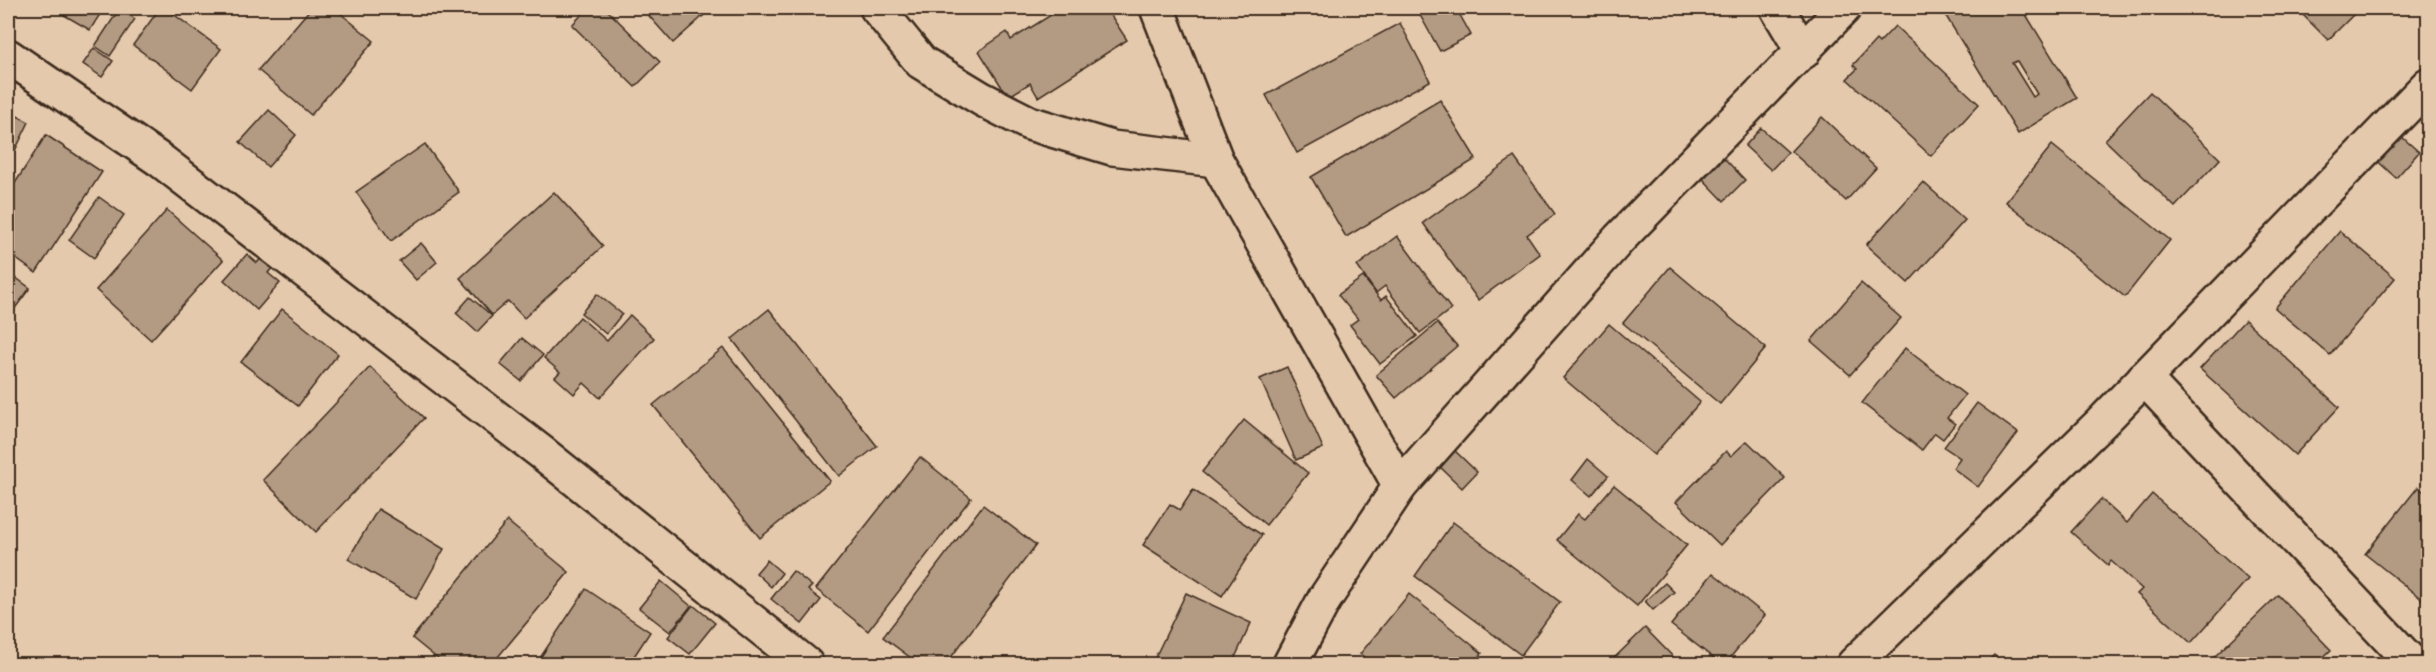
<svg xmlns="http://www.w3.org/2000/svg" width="2436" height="672" font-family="'Comic Neue',sans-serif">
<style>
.building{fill:#b39a83;stroke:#3b2a1e;stroke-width:1.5;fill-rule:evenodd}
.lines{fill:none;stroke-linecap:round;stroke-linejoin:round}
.minor-casing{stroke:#3b2a1e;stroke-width:38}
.minor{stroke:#e5c9ac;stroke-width:33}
</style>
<rect width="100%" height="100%" fill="#e5c9ac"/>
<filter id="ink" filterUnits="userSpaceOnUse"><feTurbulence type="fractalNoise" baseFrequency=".0167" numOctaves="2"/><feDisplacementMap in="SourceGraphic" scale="12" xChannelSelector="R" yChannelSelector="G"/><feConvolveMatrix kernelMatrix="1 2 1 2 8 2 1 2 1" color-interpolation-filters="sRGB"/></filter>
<g filter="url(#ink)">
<g class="building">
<path d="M52 8H104L90 30Z"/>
<path d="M120 8 135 19 110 56 95 46Z"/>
<path d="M160 8H165L221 49 192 89 133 45Z"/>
<path d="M311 8H334L374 41 311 115 258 70Z"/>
<path d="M588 8H605L660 62 635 87 572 25Z"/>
<path d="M642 8H712L673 43Z"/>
<path d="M1062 8H1106L1127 40 1038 97 1030 83 1008 97 979 51 1007 32 1011 40Z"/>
<path d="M1416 8H1456L1471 35 1440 51Z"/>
<path d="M1941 8H2022L2077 98 2018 134ZM2017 61 2037 94 2033 97 2012 63Z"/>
<path d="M2296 8H2360L2328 40Z"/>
<path d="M1400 23 1430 81 1297 153 1266 95Z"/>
<path d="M1895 26 1979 104 1931 156 1847 79 1857 69 1853 65 1876 40 1879 43Z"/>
<path d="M94 48 113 61 102 77 83 64Z"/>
<path d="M2150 92 2220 159 2175 207 2105 140Z"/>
<path d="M1440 100 1476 159 1346 237 1311 177Z"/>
<path d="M269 110 296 135 268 167 240 142Z"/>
<path d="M8 111 29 122 8 165Z"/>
<path d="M1822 117 1876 168 1846 201 1791 151Z"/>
<path d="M1761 128 1788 152 1771 170 1745 146Z"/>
<path d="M2394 130 2419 152 2396 178 2371 155Z"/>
<path d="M46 135 102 172 36 273 8 253V194Z"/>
<path d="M425 144 459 192 391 241 356 192Z"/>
<path d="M2052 145 2170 240 2125 297 2006 202Z"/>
<path d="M1514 157 1555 214 1527 235 1540 254 1478 300 1423 223Z"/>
<path d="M1724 158 1745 180 1724 201 1703 179Z"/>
<path d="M1923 182 1965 220 1908 283 1866 245Z"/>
<path d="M554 192 603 246 524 318 508 301 492 315 460 278Z"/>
<path d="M99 197 124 215 94 258 69 240Z"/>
<path d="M167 210 223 260 151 340 96 290Z"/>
<path d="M2340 231 2395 278 2330 355 2275 308Z"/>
<path d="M1397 236 1451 309 1420 333 1385 286 1376 293 1357 266Z"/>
<path d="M421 243 437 262 416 280 399 261Z"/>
<path d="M247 254 257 263 262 257 273 267 268 273 280 283 257 310 224 280Z"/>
<path d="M1670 267 1766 348 1720 404 1623 323Z"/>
<path d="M12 275 30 288 10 315 8 313V282Z"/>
<path d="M1363 277 1381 300 1386 296 1417 336 1380 364 1350 325 1358 319 1338 295Z"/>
<path d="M1861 283 1901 318 1850 375 1811 341Z"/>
<path d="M597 294 622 314 606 334 581 313Z"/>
<path d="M470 297 492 316 477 332 456 313Z"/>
<path d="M282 309 338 354 298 406 241 362Z"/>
<path d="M769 309 877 446 839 476 732 339Z"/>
<path d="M630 315 654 338 600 398 584 383 574 394 555 377 560 372 544 358 580 317 607 341Z"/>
<path d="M2245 320 2339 407 2295 455 2200 369Z"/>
<path d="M1437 323 1457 346 1396 398 1376 375Z"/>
<path d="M1609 324 1700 402 1654 455 1563 378Z"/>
<path d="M522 338 543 355 521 381 500 364Z"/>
<path d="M723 348 830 481 760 538 653 405Z"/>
<path d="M1905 348 1965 395 1947 418 1955 424 1943 439 1935 433 1922 450 1862 403Z"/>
<path d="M370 367 424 418 316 532 263 480Z"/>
<path d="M1287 367 1323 448 1296 460 1260 379Z"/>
<path d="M1977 403 2018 433 1978 487 1953 468 1960 458 1944 447Z"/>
<path d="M1244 420 1308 473 1266 525 1202 472Z"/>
<path d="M1747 441 1785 478 1720 545 1676 502 1726 451 1731 456Z"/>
<path d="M1453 449 1477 472 1462 488 1438 465Z"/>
<path d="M920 457 971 498 868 631 816 589Z"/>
<path d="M1588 459 1608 476 1591 496 1572 480Z"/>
<path d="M1614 485 1687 545 1637 606 1557 540 1578 514 1585 519Z"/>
<path d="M2418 487 2428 495V604L2365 554Z"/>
<path d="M1193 490 1262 535 1222 596 1143 545 1170 504 1180 510Z"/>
<path d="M2152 494 2248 579 2191 643 2137 594 2142 589 2111 561 2108 565 2071 532 2101 499 2127 523Z"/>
<path d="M983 505 1036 545 946 664H919L883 637Z"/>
<path d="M378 509 444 549 416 599 348 559Z"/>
<path d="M507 521 569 572 492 664H444L412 638Z"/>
<path d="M1453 522 1560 602 1521 655 1415 576Z"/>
<path d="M767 560 782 573 771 587 756 573Z"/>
<path d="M793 571 812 586 808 590 821 600 802 624 771 599Z"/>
<path d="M1713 573 1765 615 1725 664H1721L1671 625Z"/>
<path d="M661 581 691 606 670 632 639 608Z"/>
<path d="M1665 583 1674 592 1653 610 1645 601Z"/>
<path d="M586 589 650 632 629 664H536Z"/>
<path d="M1186 593 1251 623 1232 664H1152Z"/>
<path d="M1409 594 1482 653 1473 664H1374L1360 654Z"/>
<path d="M2278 595 2331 650 2316 664H2207Z"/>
<path d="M693 605 715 623 690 654 668 637Z"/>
<path d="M1645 628 1680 664H1608Z"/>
<path d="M1994 655 2004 664H1985Z"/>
</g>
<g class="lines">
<defs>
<g id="minor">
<path d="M877 8 921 62 982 99 1029 123 1112 148 1216 160"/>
<path d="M1157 8 1216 160 1400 486"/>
<path d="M1777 8 1803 52"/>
<path d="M8 56 160 160 541 452 806 664"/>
<path d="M2144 378 2413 664"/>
<path d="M1290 664 1324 600 1400 486 1619 239 1844 8"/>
<path d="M1854 664 2104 420 2428 85"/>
</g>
</defs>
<use href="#minor" class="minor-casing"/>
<use href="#minor" class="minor"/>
</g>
</g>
<rect width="2436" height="672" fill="none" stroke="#e5c9ac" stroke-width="30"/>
<rect x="15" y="15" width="2406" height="642" fill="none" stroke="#3b2a1e" stroke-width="2" filter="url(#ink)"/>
</svg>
